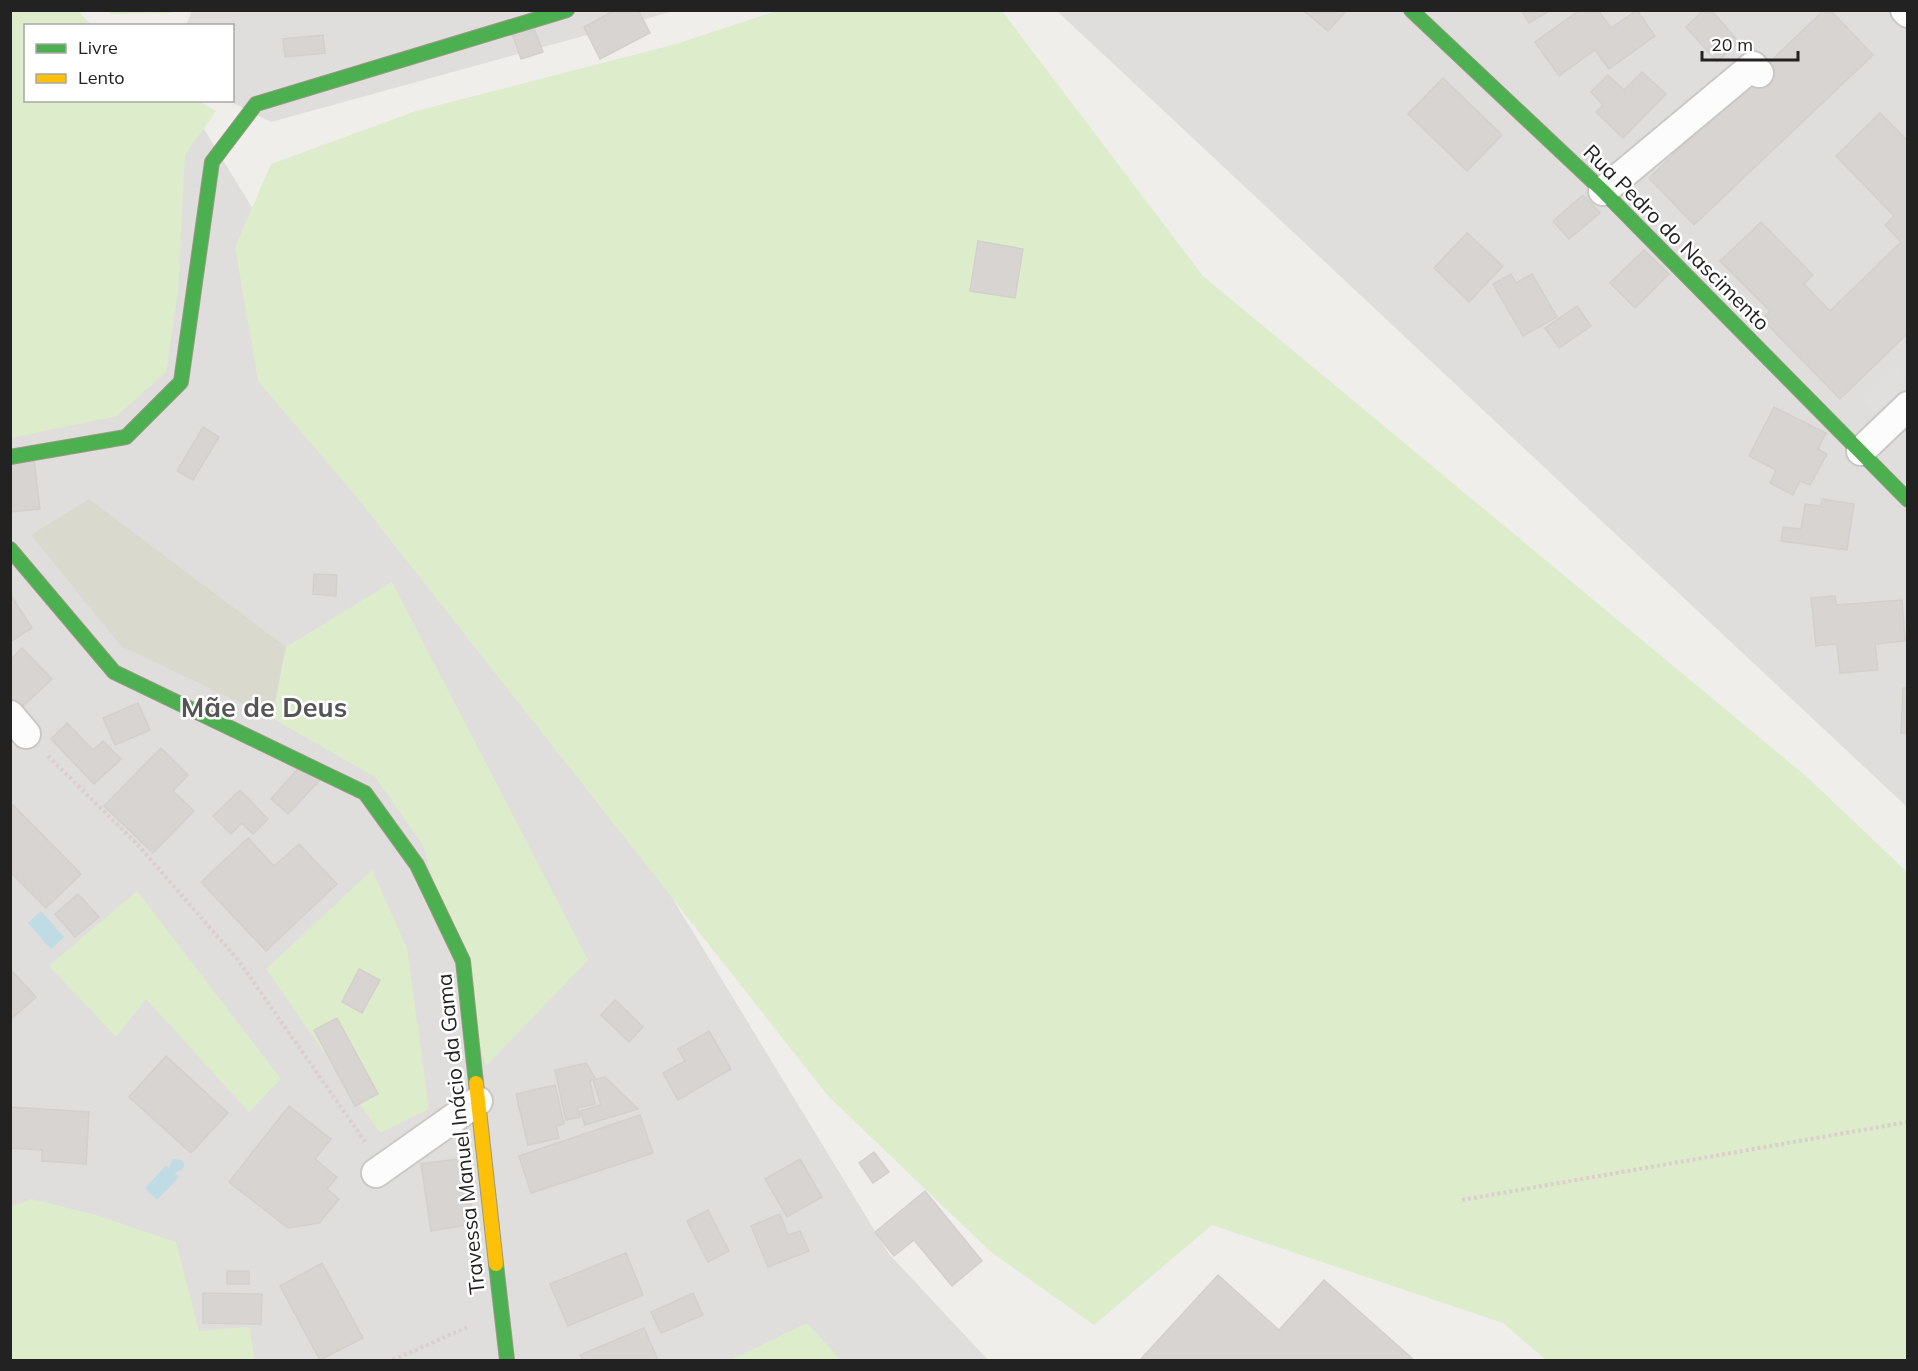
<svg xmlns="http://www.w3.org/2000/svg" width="1918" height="1371" font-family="Mulish,sans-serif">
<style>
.residential{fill:#dfdedc}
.construction{fill:#d9d9cd}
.grass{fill:#ddeccb}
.parking{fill:#e0dfde}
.water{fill:#bfdbe3}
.building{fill:#d7d4d2;stroke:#d3d0cc;stroke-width:1.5}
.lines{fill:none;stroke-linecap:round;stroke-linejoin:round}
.street-casing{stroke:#c9c8c7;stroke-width:32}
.fast-casing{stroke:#999a82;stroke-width:16}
.slow-casing{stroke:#999a82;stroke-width:16}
.path{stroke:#dccecd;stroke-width:4;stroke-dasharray:3 3;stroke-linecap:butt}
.street{stroke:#fdfcfc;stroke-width:28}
.fast{stroke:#4caf50;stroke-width:14}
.slow{stroke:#ffc107;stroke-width:14}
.labels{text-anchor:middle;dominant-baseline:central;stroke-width:5;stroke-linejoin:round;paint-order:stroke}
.street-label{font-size:21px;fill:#222;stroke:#fff}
.district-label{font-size:27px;font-weight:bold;fill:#555;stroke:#fff}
</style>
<rect width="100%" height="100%" fill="#f0eeeb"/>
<g class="residential">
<path d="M192 10 674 11 271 122 229 101 232 100V26H186Z"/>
<path d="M10 11H77L91 25 26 26V100L187 101 889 1254 988 1360H11Z"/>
<path d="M1057 11H1907V807Z"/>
</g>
<path class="construction" d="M89 499 286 647 272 718 121 646 31 535Z"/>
<g class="grass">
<path d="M11 11H79L90 25 26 26V100L198 101 216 111 185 155 178 292 166 372 117 416 11 438Z"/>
<path d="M108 11H173L172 13 111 14Z"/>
<path d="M776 11H1002L1203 276 1806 776 1907 872V1360H1546L1503 1323 1212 1225 1094 1325 991 1252 828 1096 355 495 258 381 235 247 271 164 416 111 676 44Z"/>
<path d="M392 582 588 960 486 1066 423 845 375 777 272 718 286 647Z"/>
<path d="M372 870 407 948 429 1109 380 1133 266 969Z"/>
<path d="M137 891 281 1079 249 1112 146 999 116 1037 49 966Z"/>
<path d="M31 1199 96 1215 176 1242 199 1331 249 1327 255 1360H11V1207Z"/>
<path d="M807 1323 841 1360H730Z"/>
</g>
<g class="parking">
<path d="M1633 180 1761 309 1749 320 1621 191Z"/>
<path d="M1894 366 1907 379V385L1876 416 1860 399Z"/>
</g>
<g class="water">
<path d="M41 911 64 937 51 949 28 923Z"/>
<path d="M173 1159 181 1160 184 1163C184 1169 181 1171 176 1172L175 1174 179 1177 157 1200 145 1188 166 1165 169 1168Z"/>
</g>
<g class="building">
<path d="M615 10H638L650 33 600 59 584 27Z"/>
<path d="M1303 10H1347L1328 31Z"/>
<path d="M1521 10H1551L1529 23Z"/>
<path d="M1580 10H1598L1611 28 1637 10 1655 36 1609 69 1595 50 1559 76 1535 42Z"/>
<path d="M1704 10H1711L1739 42 1717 62 1686 27Z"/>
<path d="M1824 10H1830L1873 55 1694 225 1649 178Z"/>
<path d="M533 25 543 52 521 59 512 33Z"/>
<path d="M323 35 325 53 285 57 283 39Z"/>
<path d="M1642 72 1666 94 1623 138 1596 112 1603 105 1591 92 1608 75 1624 90Z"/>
<path d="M1443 78 1502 135 1467 171 1408 114Z"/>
<path d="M1880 113 1908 141V333L1840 399 1762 319 1770 311 1720 261 1761 222 1813 275 1804 284 1830 311 1901 242 1885 225 1894 216 1836 156Z"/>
<path d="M1583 195 1600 213 1569 239 1553 221Z"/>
<path d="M1467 233 1503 266 1469 302 1434 268Z"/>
<path d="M978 241 1023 249 1015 298 970 291Z"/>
<path d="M1644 250 1669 274 1635 308 1610 283Z"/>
<path d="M1511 274 1516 283 1532 274 1557 317 1523 336 1493 284Z"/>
<path d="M1577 306 1591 326 1559 348 1545 328Z"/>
<path d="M1774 407 1826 433 1818 449 1827 454 1810 485 1800 481 1793 495 1770 483 1776 470 1749 456Z"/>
<path d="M203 427 219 437 193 480 177 471Z"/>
<path d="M34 460 40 509 10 512V463Z"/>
<path d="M1822 499 1854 504 1847 550 1781 541 1783 527 1801 529 1805 504 1821 506Z"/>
<path d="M314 574 337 575 336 596 313 594Z"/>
<path d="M10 594 32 628 10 642Z"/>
<path d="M1835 596 1836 605 1902 600 1905 641 1875 644 1878 670 1840 673 1837 644 1816 646 1811 598Z"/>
<path d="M22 648 52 679 20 709 10 700V660Z"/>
<path d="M1903 688H1908V733H1901Z"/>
<path d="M138 703 150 730 115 745 103 718Z"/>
<path d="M67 723 93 750 103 741 121 759 94 784 51 739Z"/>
<path d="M161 748 188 775 173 791 194 811 153 853 104 806Z"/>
<path d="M302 764 320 780 288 814 271 799Z"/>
<path d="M240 790 268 819 253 834 242 823 231 834 213 816Z"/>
<path d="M13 805 81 874 46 908 10 872V807Z"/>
<path d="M248 838 274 866 299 844 337 884 266 951 201 882Z"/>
<path d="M78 894 99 917 75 937 55 914Z"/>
<path d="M10 969 36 997 10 1020Z"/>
<path d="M359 969 380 980 362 1013 342 1002Z"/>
<path d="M615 1000 643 1027 629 1042 601 1015Z"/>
<path d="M337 1018 378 1094 355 1106 314 1030Z"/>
<path d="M709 1031 731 1069 678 1100 663 1073 685 1061 678 1049Z"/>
<path d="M166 1056 228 1113 191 1153 129 1097Z"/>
<path d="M586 1063 595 1078 590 1081 595 1104 577 1108 580 1117 566 1120 555 1070Z"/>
<path d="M605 1077 638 1109 585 1125 580 1111 601 1105 593 1080Z"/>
<path d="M555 1085 564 1124 556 1126 559 1138 528 1145 516 1094Z"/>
<path d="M289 1106 331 1139 315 1159 337 1177 327 1189 339 1199 319 1223 288 1228 229 1182Z"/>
<path d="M10 1107 89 1112 86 1164 42 1161V1150L10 1148Z"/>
<path d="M640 1115 653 1153 531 1193 519 1156Z"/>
<path d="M874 1152 889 1172 873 1183 859 1163Z"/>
<path d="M464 1158 474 1224 431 1231 421 1164Z"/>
<path d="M800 1159 822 1197 787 1217 765 1179Z"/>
<path d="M925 1191 982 1261 952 1286 914 1240 894 1256 875 1232Z"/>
<path d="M708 1210 729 1251 708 1262 687 1221Z"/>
<path d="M780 1214 788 1235 800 1231 809 1251 768 1267 751 1226Z"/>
<path d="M626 1253 643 1295 568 1326 550 1284Z"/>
<path d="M322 1263 363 1338 320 1360 280 1286Z"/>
<rect x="227" y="1271" width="22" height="13"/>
<path d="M1218 1275 1279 1330 1324 1280 1414 1360H1140Z"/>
<path d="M203 1293 262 1294 261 1324 203 1323Z"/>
<path d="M693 1293 703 1315 661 1333 651 1312Z"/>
<path d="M644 1328 658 1360H583L580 1355Z"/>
</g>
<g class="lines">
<defs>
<g id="street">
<path d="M1905 10 1908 13"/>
<path d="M1603 191 1753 66 1759 73"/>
<path d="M1861 451 1908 406"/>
<path d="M10 715 26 734"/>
<path d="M376 1173 478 1101"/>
</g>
<g id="fast">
<path d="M1411 10 1603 191 1908 500"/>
<path d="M10 457 126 437 181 382 212 162 256 104 567 10"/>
<path d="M10 549 114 672 365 793 417 865 463 961 476 1083"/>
<path d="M496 1264 507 1360"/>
</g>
<path id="slow" d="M476 1083 496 1264"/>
</defs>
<use href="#street" class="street-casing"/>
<use href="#fast" class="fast-casing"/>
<use href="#slow" class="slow-casing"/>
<g class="path">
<path d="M48 756 137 844 238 960 366 1143"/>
<path d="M1462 1200 1908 1122"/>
<path d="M393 1360 470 1326"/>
</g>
<use href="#street" class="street"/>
<use href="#fast" class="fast"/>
<use href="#slow" class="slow"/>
</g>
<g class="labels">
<g class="street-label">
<text transform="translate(1677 237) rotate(45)">Rua Pedro do Nascimento</text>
<text transform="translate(460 1134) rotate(-96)">Travessa Manuel Inácio da Gama</text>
</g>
<g class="district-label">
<text x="264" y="707">Mãe de Deus</text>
</g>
</g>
<rect width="1918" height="1371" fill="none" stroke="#222222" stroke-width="24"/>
<rect x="24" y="24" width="210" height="78" fill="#ffffff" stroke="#a7a7a7" stroke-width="1.5"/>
<rect x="36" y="44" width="30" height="9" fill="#4caf50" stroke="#a7a7a7" stroke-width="1.5"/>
<text x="78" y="54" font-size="18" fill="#222222">Livre</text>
<rect x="36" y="74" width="30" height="9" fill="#ffc107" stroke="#a7a7a7" stroke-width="1.5"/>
<text x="78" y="84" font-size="18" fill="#222222">Lento</text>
<path d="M1702 51v9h96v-9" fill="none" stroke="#222222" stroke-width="3"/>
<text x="1711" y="51" font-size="18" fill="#222222" stroke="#ffffff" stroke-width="4.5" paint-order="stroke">20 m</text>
</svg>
